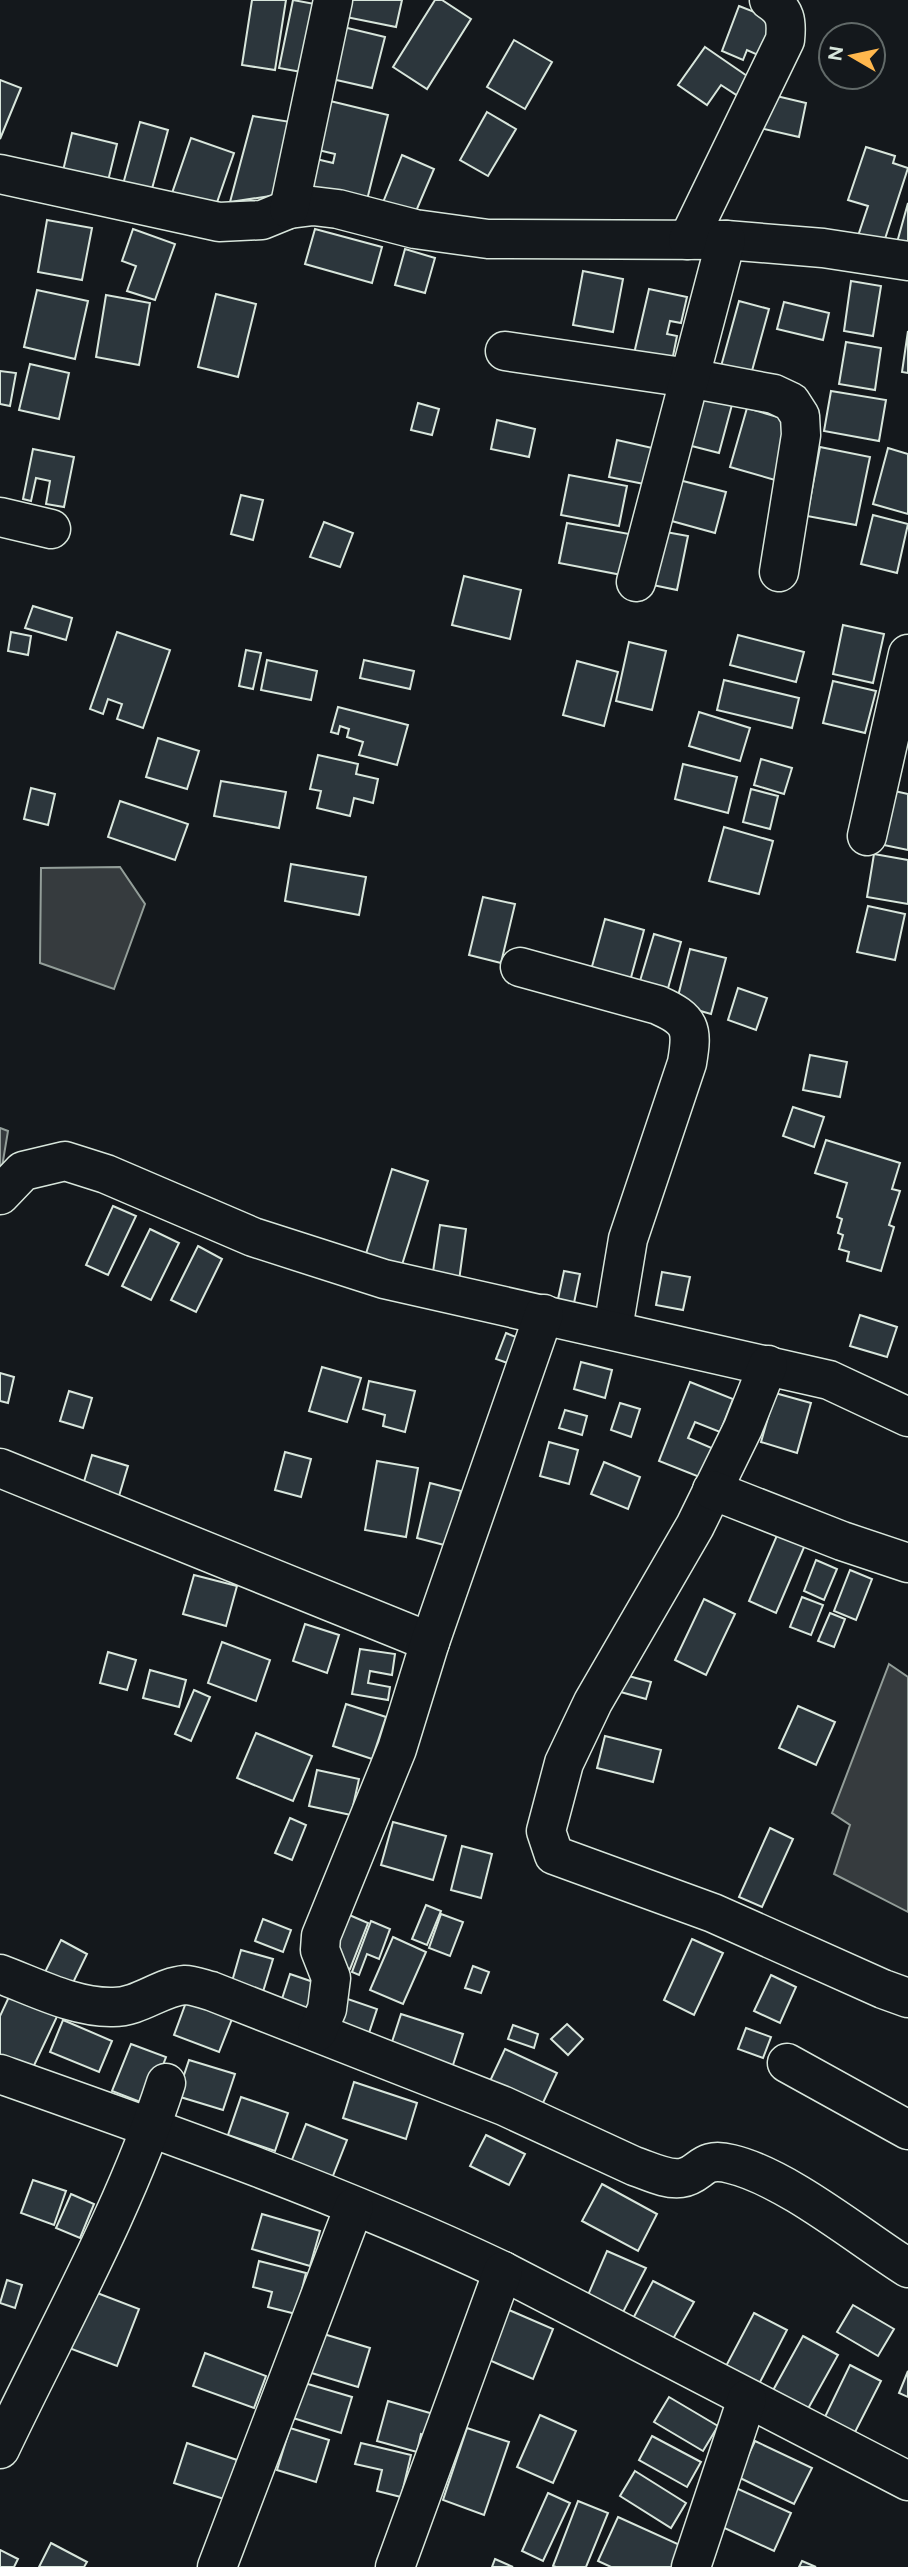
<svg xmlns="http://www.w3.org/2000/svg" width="908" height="2567" font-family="Figtree,sans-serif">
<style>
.water{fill:#363b3e;stroke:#939e99;stroke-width:2}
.building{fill:#2c363c;stroke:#d8e6dc;stroke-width:2}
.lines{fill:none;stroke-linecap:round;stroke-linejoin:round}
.minor-casing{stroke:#d8e6dc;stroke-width:41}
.minor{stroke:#14181c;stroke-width:38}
</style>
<rect width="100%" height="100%" fill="#14181c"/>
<g class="water">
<path d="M120 867 145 904 114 989 40 963 41 868Z"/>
<path d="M0 1128 8 1131 0 1179Z"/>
<path d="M889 1664 908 1677V1912L834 1874 850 1825 832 1813Z"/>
</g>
<g class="building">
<path d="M252 0H286L275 70 242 65Z"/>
<path d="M293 0 320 5 307 73 279 68Z"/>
<path d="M344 0H402L396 27 341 16Z"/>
<path d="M435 0H442L471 19 427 89 393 67Z"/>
<path d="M739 6 780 22 765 58 747 50 743 60 722 51Z"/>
<path d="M335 25 385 37 372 88 323 77Z"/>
<path d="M514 40 552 62 525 109 487 87Z"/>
<path d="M705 47 750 78 738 96 721 85 707 105 678 85Z"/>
<path d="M0 80 21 88 0 139Z"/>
<path d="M768 94 806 103 799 137 760 128Z"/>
<path d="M326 100 388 115 366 204 305 189 312 158 333 163 335 154 314 149Z"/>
<path d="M487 112 516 129 488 176 460 160Z"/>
<path d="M253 116 297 123 277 195 230 202Z"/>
<path d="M140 122 168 130 150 196 122 188Z"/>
<path d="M72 133 117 144 107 185 62 175Z"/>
<path d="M191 138 234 153 213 214 170 199Z"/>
<path d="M866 147 895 156 893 163 908 168 882 248 857 239 868 206 848 200Z"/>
<path d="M402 155 434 169 411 223 380 210Z"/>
<path d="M908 203V249L896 246Z"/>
<path d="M47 220 92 228 82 280 38 272Z"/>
<path d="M133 229 175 244 155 300 127 291 136 266 122 261Z"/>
<path d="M315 229 382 247 372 283 305 264Z"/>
<path d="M405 249 435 258 425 293 395 285Z"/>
<path d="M583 271 623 279 613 332 573 325Z"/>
<path d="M851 281 881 286 873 336 844 331Z"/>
<path d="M649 289 687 297 681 323 670 321 667 334 677 336 671 366 633 358Z"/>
<path d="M37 290 88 301 75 359 24 347Z"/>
<path d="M216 294 256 304 238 377 198 367Z"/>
<path d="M106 295 150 303 139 365 96 357Z"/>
<path d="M739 301 769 309 750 378 720 370Z"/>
<path d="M784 302 829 313 823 340 777 329Z"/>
<path d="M908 331V373L902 372Z"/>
<path d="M846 342 881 348 875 390 839 384Z"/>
<path d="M30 364 69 373 59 419 19 410Z"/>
<path d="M0 371 16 373 10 406 0 404Z"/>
<path d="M695 390 733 401 719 453 680 443Z"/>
<path d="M831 391 886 400 879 441 824 431Z"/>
<path d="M418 403 439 409 432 435 411 430Z"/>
<path d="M747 408 791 421 775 480 730 467Z"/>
<path d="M497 420 535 429 529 457 491 449Z"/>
<path d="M617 440 661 450 654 486 609 477Z"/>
<path d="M820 447 870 457 856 525 807 516Z"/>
<path d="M888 448 908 454V514L873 504Z"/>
<path d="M33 449 74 457 64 507 46 504 50 481 36 478 31 501 23 499Z"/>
<path d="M569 475 627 486 619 526 561 515Z"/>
<path d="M679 480 726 492 715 533 668 520Z"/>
<path d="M241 495 263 500 253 540 231 534Z"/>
<path d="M873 515 908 524 897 573 861 564Z"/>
<path d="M324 522 353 533 340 567 310 557Z"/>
<path d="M567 523 635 535 627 576 559 563Z"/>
<path d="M655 530 688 536 677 590 643 583Z"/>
<path d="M464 576 521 590 510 639 452 625Z"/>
<path d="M33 606 72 618 66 640 25 628Z"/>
<path d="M843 625 884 634 873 683 833 674Z"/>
<path d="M11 632 31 636 28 655 8 651Z"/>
<path d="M117 632 170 650 143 728 117 719 122 704 108 699 103 714 90 709Z"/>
<path d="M738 635 804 652 796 682 730 665Z"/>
<path d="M629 642 666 651 652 710 616 701Z"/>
<path d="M246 650 261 653 253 689 239 686Z"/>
<path d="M267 660 317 671 311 700 261 690Z"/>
<path d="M364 660 414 671 410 689 360 678Z"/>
<path d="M577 661 618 672 604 726 563 715Z"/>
<path d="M724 680 799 698 792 728 717 710Z"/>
<path d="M833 681 876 691 865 733 823 723Z"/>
<path d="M338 707 408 725 397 765 359 755 363 742 347 737 349 729 340 726 338 734 331 732Z"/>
<path d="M699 712 750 728 740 761 689 746Z"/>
<path d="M158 738 199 751 187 789 146 777Z"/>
<path d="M318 755 358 764 356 774 378 779 373 803 354 798 350 816 317 808 321 791 310 789Z"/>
<path d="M761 759 792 768 784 794 754 785Z"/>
<path d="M683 764 737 777 728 813 675 799Z"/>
<path d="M221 781 286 792 279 828 214 816Z"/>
<path d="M31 788 55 794 48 825 24 819Z"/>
<path d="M751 789 778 796 770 829 743 822Z"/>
<path d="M890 790 908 794V850L879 844Z"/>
<path d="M120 801 188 824 175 860 108 837Z"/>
<path d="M724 827 773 841 759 894 709 881Z"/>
<path d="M874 854 908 860V904L867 897Z"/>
<path d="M291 864 366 877 359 915 285 901Z"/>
<path d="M483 897 515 904 501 963 469 955Z"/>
<path d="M868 906 905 914 895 960 857 952Z"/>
<path d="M605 919 644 930 627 992 588 981Z"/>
<path d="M654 934 681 942 665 999 637 991Z"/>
<path d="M690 949 726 958 711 1014 676 1004Z"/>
<path d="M738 988 767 998 756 1030 728 1020Z"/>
<path d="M810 1055 847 1062 840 1097 803 1090Z"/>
<path d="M793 1107 824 1117 814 1147 783 1136Z"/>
<path d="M826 1140 900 1163 892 1189 900 1191 889 1225 894 1227 881 1271 847 1261 849 1252 839 1249 843 1235 838 1233 842 1219 837 1217 847 1183 815 1173Z"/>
<path d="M392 1169 428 1181 401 1268 365 1257Z"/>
<path d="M113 1206 136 1216 108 1275 86 1265Z"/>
<path d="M440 1225 466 1229 458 1288 431 1285Z"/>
<path d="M150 1229 179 1243 151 1300 122 1286Z"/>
<path d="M198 1246 222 1259 196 1312 171 1300Z"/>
<path d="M564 1271 580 1274 574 1303 558 1299Z"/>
<path d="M662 1272 690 1277 683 1310 656 1305Z"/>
<path d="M860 1315 897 1327 887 1357 850 1346Z"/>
<path d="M506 1333 526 1341 516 1366 496 1359Z"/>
<path d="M581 1362 612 1370 605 1398 574 1389Z"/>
<path d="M322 1367 361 1378 347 1422 309 1411Z"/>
<path d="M0 1373 14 1377 8 1403 0 1401Z"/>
<path d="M369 1381 415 1391 405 1432 383 1426 385 1415 363 1409Z"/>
<path d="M690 1382 733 1399 720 1432 695 1422 688 1438 714 1449 702 1478 659 1461Z"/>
<path d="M69 1391 92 1398 83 1428 60 1421Z"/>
<path d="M775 1393 811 1403 797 1453 761 1442Z"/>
<path d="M620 1403 640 1409 631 1437 611 1430Z"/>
<path d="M565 1410 587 1416 582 1435 559 1428Z"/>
<path d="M549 1442 578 1450 569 1484 540 1476Z"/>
<path d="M285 1452 311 1459 301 1497 275 1490Z"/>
<path d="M92 1455 128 1466 119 1496 83 1485Z"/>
<path d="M377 1461 418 1468 406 1537 365 1530Z"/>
<path d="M604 1462 640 1477 628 1509 591 1494Z"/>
<path d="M430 1483 461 1491 448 1546 417 1538Z"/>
<path d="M778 1533 805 1545 776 1613 749 1601Z"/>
<path d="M816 1560 837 1569 824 1600 804 1591Z"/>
<path d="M850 1570 872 1579 856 1620 834 1611Z"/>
<path d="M194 1575 237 1586 226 1626 183 1614Z"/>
<path d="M802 1597 823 1605 811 1635 790 1627Z"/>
<path d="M704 1599 735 1614 706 1675 675 1660Z"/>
<path d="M830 1613 845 1619 834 1647 818 1641Z"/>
<path d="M305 1624 339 1635 327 1673 293 1661Z"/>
<path d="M222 1642 270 1660 256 1701 208 1683Z"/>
<path d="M360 1649 395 1654 392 1675 370 1671 368 1683 390 1687 388 1700 352 1694Z"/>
<path d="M108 1652 136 1660 127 1690 100 1683Z"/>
<path d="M150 1670 186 1680 179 1707 143 1698Z"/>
<path d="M621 1674 651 1682 646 1699 617 1691Z"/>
<path d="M194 1690 210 1697 191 1741 175 1734Z"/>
<path d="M346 1704 386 1717 372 1759 333 1746Z"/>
<path d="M798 1706 835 1722 816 1765 779 1748Z"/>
<path d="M256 1733 312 1756 293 1801 237 1778Z"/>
<path d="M605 1736 661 1750 653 1782 597 1768Z"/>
<path d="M317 1770 359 1779 351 1815 309 1806Z"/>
<path d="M290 1818 306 1825 292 1860 275 1853Z"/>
<path d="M393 1822 446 1836 433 1880 381 1865Z"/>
<path d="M770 1828 793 1839 762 1907 739 1897Z"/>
<path d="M462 1846 492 1854 481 1898 451 1890Z"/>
<path d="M426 1905 441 1911 427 1945 412 1939Z"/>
<path d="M347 1914 368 1923 350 1969 328 1962Z"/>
<path d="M441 1914 463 1922 450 1956 429 1948Z"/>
<path d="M263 1919 291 1930 283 1952 255 1941Z"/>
<path d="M371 1921 390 1929 379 1959 367 1954 359 1975 352 1972Z"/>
<path d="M393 1937 426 1952 403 2004 370 1990Z"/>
<path d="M692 1939 723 1953 694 2015 664 2000Z"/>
<path d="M61 1940 87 1954 68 1993 41 1980Z"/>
<path d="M241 1950 273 1959 262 1995 231 1985Z"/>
<path d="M473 1966 489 1972 481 1993 465 1988Z"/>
<path d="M290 1974 325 1986 316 2017 280 2005Z"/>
<path d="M771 1975 796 1987 780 2023 754 2011Z"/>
<path d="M14 1986 61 2008 30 2074 0 2061V2016Z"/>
<path d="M339 1996 377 2009 366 2042 330 2029Z"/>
<path d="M188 1997 234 2014 219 2052 174 2035Z"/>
<path d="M401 2014 463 2034 452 2068 390 2048Z"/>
<path d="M63 2020 112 2041 99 2072 50 2052Z"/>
<path d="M567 2024 583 2039 568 2055 551 2039Z"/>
<path d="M513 2025 538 2034 534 2048 508 2039Z"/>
<path d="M746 2028 771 2037 763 2058 738 2049Z"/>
<path d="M131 2044 166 2057 148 2105 112 2091Z"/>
<path d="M505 2049 557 2073 542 2105 490 2081Z"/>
<path d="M189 2060 235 2074 223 2110 177 2096Z"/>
<path d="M354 2082 417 2103 406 2139 343 2118Z"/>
<path d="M241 2097 288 2113 275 2151 228 2135Z"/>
<path d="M306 2124 347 2140 327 2191 286 2175Z"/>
<path d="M486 2135 525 2154 509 2185 470 2166Z"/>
<path d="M33 2180 66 2191 54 2225 21 2213Z"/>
<path d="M602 2184 657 2214 638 2251 582 2221Z"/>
<path d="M71 2194 94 2204 80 2238 56 2228Z"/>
<path d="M262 2214 320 2231 310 2266 252 2249Z"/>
<path d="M607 2251 646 2268 620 2318 585 2302Z"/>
<path d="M259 2261 306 2273 296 2314 268 2307 272 2292 253 2287Z"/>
<path d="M7 2280 22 2285 15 2308 0 2303Z"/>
<path d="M653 2281 694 2302 669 2346 629 2326Z"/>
<path d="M92 2291 139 2309 117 2366 69 2348Z"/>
<path d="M853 2305 894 2329 878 2356 837 2332Z"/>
<path d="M509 2310 553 2329 533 2379 489 2360Z"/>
<path d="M754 2313 787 2330 758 2386 725 2368Z"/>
<path d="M317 2332 370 2348 358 2387 305 2371Z"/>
<path d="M803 2336 838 2355 805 2414 771 2394Z"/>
<path d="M205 2353 266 2376 254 2408 193 2386Z"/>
<path d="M850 2365 881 2381 852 2438 822 2423Z"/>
<path d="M908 2371V2397L899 2393Z"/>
<path d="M301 2382 352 2397 341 2433 290 2417Z"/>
<path d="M669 2397 718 2426 703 2451 654 2422Z"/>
<path d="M388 2401 444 2417 438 2439 421 2434 417 2452 377 2441Z"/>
<path d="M540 2415 576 2431 553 2483 517 2467Z"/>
<path d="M290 2428 329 2440 316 2482 277 2470Z"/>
<path d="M467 2428 509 2442 484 2515 443 2500Z"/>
<path d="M652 2436 701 2462 687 2487 639 2460Z"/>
<path d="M755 2441 812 2468 794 2504 738 2477Z"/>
<path d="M187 2443 237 2460 224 2499 174 2483Z"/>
<path d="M361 2443 411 2455 401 2497 377 2491 382 2470 355 2464Z"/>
<path d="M635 2471 686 2503 671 2528 620 2496Z"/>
<path d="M736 2488 791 2513 774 2551 718 2525Z"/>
<path d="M548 2493 570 2503 543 2561 522 2551Z"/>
<path d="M578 2501 608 2513 586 2567H556L553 2566Z"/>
<path d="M618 2517 682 2546 673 2567H611L598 2561Z"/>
<path d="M51 2543 87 2562 84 2567H39Z"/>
<path d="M0 2550 18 2559 14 2567H0Z"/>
<path d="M495 2559 513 2567H492Z"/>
<path d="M802 2561 816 2567H799Z"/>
</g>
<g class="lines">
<defs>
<g id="minor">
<path d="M0 174 219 222 262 220 289 209 313 206 338 209 415 229 488 239 726 240 823 248 908 261"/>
<path d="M289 209 333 0"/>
<path d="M688 240 785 40C787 21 786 11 769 0"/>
<path d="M505 351 689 378 774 394 791 402 800 416 801 435 779 572"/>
<path d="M0 517 51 529"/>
<path d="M636 582 726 240"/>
<path d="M867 836 908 654"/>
<path d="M520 967 658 1005C691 1020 693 1028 687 1063L628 1239 613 1329"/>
<path d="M0 1195 23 1171 65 1161 106 1174 253 1237 384 1279 829 1380 908 1417"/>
<path d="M768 1365 743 1428 695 1526 593 1702 564 1763 546 1831 554 1855 713 1913 883 1989 908 1998"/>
<path d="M0 1468 430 1642"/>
<path d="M712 1490 842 1541 908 1563"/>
<path d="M0 1974C35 1987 75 2008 113 2007 140 2007 160 1987 185 1985 193 1985 203 1989 211 1991L504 2106 634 2166C649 2171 666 2180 681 2178 702 2175 700 2156 731 2164 786 2177 859 2237 908 2268"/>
<path d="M317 2032 327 2009 331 1978 320 1950 321 1936 397 1749 430 1642 544 1314"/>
<path d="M787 2063 908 2130"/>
<path d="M0 2074C170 2134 341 2194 503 2271L908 2481"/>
<path d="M0 2449C57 2329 125 2210 166 2083"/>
<path d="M217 2567 354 2207"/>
<path d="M395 2567 503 2271"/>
<path d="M691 2567 747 2399"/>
</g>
</defs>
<use href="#minor" class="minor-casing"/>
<use href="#minor" class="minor"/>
</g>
<g transform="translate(852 56) rotate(279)"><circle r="33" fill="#14181c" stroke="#626a69" stroke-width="2"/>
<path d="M0-5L12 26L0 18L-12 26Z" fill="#ffb74d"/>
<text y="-10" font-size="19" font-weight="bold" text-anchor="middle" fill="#d8e6dc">N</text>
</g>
</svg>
